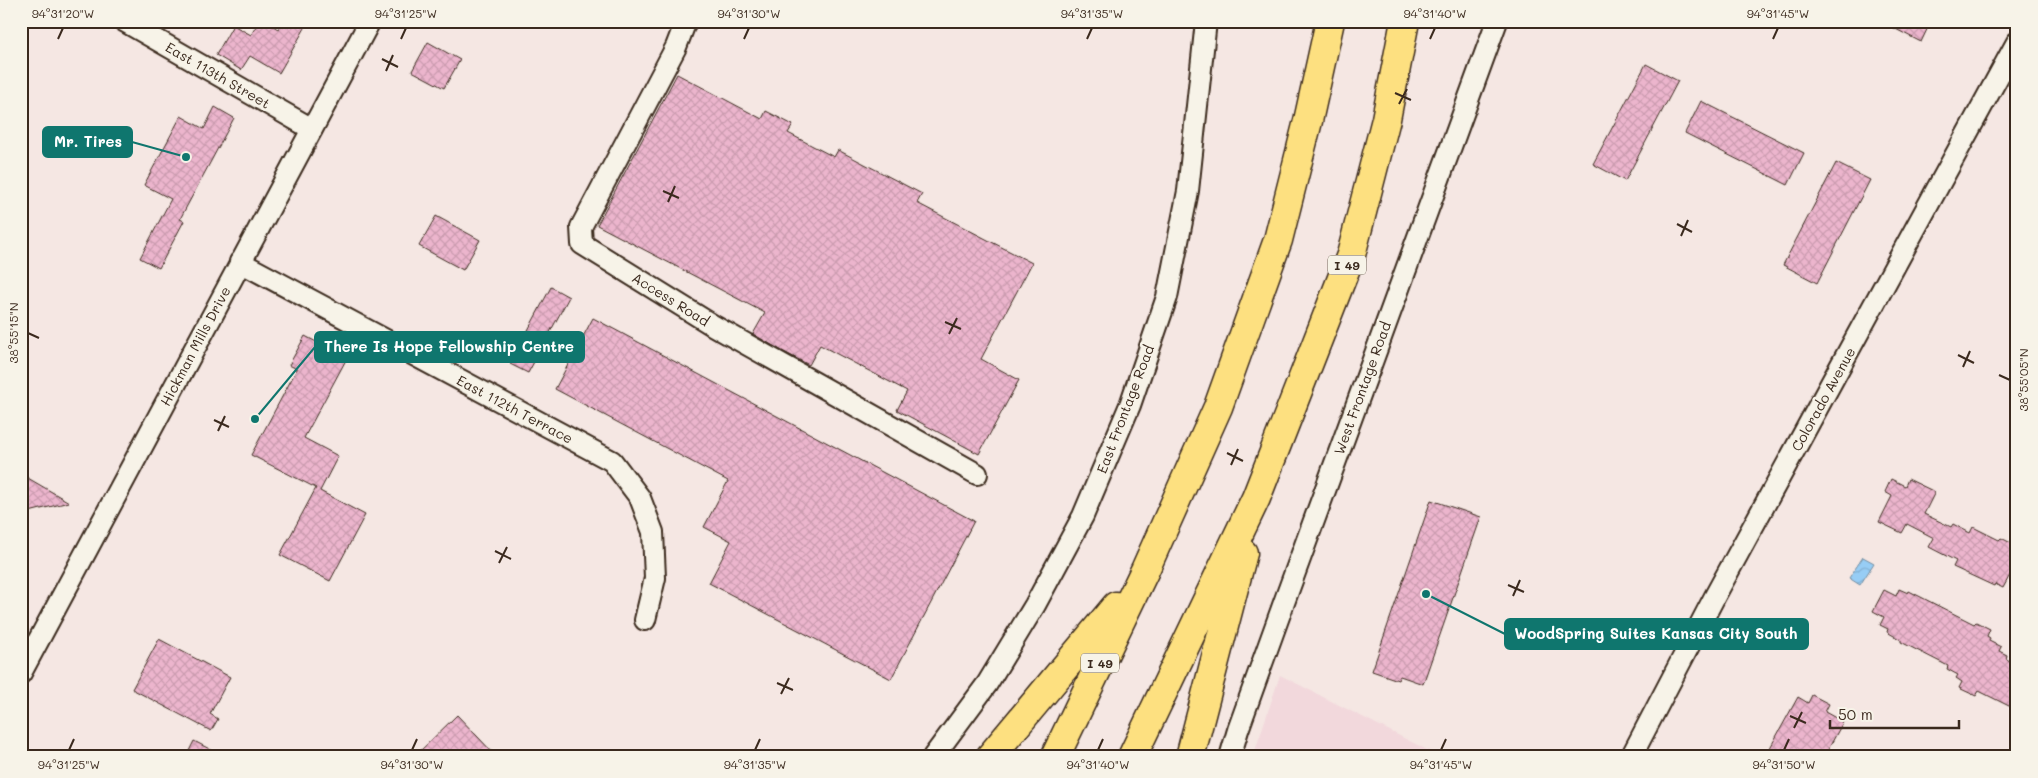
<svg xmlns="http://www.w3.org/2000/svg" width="2038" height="778" font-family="Mali,sans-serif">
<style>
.built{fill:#f2d8dc}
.water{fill:url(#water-waves);stroke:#728c9f}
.building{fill:url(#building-cross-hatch);stroke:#3b2a1e}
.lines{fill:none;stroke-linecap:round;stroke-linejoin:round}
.minor-casing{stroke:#3b2a1e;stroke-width:24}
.highway-casing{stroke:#3b2a1e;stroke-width:31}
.minor{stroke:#f7f3e8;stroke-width:20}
.highway{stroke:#fde080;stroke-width:28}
.ticks{fill:none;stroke:#3b2a1e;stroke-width:2}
.labels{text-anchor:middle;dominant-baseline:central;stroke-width:5;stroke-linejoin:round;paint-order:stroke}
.shield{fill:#f7f3e8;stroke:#73665b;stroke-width:1}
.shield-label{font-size:12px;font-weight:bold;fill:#3b2a1e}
.street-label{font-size:14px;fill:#3b2a1e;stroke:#f7f3e8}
.leader{fill:none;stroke:#0f766e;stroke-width:2}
.callout-dot{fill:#0f766e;stroke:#f7f3e8;stroke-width:2}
.callout{fill:#0f766e;stroke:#0f766e;stroke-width:2}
.callout-label{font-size:15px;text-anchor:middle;font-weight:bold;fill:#fff}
.neatline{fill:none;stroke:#3b2a1e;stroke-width:2}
.ticks-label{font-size:12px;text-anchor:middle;fill:#3b2a1e}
</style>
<defs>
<pattern id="water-waves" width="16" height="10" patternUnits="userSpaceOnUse" patternTransform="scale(1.25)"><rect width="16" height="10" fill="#97cdf5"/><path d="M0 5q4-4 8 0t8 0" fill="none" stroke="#83b0d2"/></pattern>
<pattern id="building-cross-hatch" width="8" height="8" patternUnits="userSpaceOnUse" patternTransform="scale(1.25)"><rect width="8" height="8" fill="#ecb5cd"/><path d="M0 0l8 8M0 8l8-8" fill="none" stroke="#cb9cb0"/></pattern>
</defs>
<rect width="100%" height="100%" fill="#f5e7e3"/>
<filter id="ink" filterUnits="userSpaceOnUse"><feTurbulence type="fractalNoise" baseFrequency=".02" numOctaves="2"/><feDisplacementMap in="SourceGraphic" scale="10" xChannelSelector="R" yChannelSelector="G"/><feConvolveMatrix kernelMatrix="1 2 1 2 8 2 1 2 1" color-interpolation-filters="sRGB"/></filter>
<g filter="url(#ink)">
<path class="built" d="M1280 675 1441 757H1253Z"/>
<path class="water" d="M1863 557 1874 563 1860 585 1849 578Z"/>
<g class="building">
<path d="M259 21H265L278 29 283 21H309L279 73 250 56 241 70 216 55 233 25 251 35Z"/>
<path d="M1880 21H1931L1921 42Z"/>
<path d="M428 42 460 60 444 88 412 71Z"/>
<path d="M1646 64 1678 81 1625 181 1593 164Z"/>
<path d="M677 74 762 119 766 111 793 125 788 133 834 157 838 150 922 194 917 203 1032 263 981 359 1019 380 979 454 897 410 907 391 820 345 809 365 782 351 753 334 765 313 597 225Z"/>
<path d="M1701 101 1804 153 1788 185 1685 133Z"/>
<path d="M215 107 234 118 180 219 184 221 159 268 140 258 171 199 144 185 181 116 204 129Z"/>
<path d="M1836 163 1870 180 1817 283 1783 265Z"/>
<path d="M436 216 480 240 463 270 419 246Z"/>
<path d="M551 287 569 297 528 373 510 364Z"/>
<path d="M593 318 974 521 891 679 709 583 731 541 704 527 728 481 555 389Z"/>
<path d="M305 336 347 358 304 438 338 456 320 491 365 515 330 581 280 555 316 488 251 455 297 369 289 365Z"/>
<path d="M21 474 69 502 21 514Z"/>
<path d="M1891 479 1905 486 1908 479 1935 492 1924 514 1951 527 1953 524 1970 533 1973 527 1999 540 2001 538 2017 546V562L2003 588 1995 584 1994 586 1953 567 1956 561 1929 547 1934 538 1907 524 1902 533 1879 522 1892 496 1885 492Z"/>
<path d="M1431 500 1481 517 1423 684 1400 676 1398 680 1372 671Z"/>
<path d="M1899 589 1908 593 1909 591 1974 624 1976 622 1990 629 1987 636 1990 638 1989 641 2001 647 1999 651 2007 655 2006 659 2017 664V710L1979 691 1976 696 1959 688 1962 682 1956 678 1958 675 1947 669 1948 666 1901 642V640L1887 632 1888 629 1880 625 1884 617 1873 611 1884 590 1896 596Z"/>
<path d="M159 639 230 677 210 714 218 719 211 731 132 689Z"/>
<path d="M1812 695 1829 704 1825 712 1843 722 1824 757H1765L1798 697 1808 703Z"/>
<path d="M457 715 497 757H414Z"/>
<path d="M194 741 225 757H186Z"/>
</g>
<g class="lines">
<defs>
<g id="minor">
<path d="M124 21 312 129"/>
<path d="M686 21 676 47 581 227 582 244 714 326 977 474"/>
<path d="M240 262 612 461 640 498 653 532 655 578 645 620"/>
<path d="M21 673 370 21"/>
<path d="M933 757 987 684 1035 605 1083 516 1130 405 1167 297 1188 191 1206 21"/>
<path d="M1230 757 1238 730 1286 597 1497 21"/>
<path d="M1631 757 1715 596 2017 42"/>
</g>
<g id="highway">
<path d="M990 757 1116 606"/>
<path d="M1055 757 1145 570 1218 407 1278 240 1308 121 1330 21"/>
<path d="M1132 757 1256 498 1351 255 1386 119 1405 21"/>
<path d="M1190 757 1243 553"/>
</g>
</defs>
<use href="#minor" class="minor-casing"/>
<use href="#highway" class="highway-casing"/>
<use href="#minor" class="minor"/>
<use href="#highway" class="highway"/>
</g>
</g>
<path class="ticks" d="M58 39 63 28M401 39 406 28M744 39 749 28M1087 39 1092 28M1430 39 1435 28M1773 39 1778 28M382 59 398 67M386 71 393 55M1395 93 1411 100M1399 104 1407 89M663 191 679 198M668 202 675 186M1677 224 1692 232M1681 236 1688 220M945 322 961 329M28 333 39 338M949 334 957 318M1958 355 1974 363M1963 367 1970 351M1999 375 2010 380M214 420 229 427M218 431 225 416M1227 453 1243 461M1231 465 1238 449M495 551 511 559M499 563 507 547M1508 585 1524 592M1513 596 1520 580M777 683 793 690M781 694 789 678M1790 716 1806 723M1794 728 1802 712M69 750 74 739M412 750 417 739M755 750 760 739M1098 750 1103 739M1441 750 1446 739M1784 750 1789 739"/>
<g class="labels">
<g class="shield">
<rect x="1328" y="255.5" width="38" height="19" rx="4"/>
<rect x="1081" y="653.5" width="38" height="19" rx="4"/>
</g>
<g class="shield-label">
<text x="1347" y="265">I 49</text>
<text x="1100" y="663">I 49</text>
</g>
<g class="street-label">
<text transform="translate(218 75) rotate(30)">East 113th Street</text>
<text transform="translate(671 299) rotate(32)">Access Road</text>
<text transform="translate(195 346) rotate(-62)">Hickman Mills Drive</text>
<text transform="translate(1362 388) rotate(-70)">West Frontage Road</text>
<text transform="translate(1823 399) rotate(-61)">Colorado Avenue</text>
<text transform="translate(515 409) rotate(28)">East 112th Terrace</text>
<text transform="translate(1125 409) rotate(-69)">East Frontage Road</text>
</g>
</g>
<path class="leader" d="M186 157L132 142M255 419L315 347M1426 594L1505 634"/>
<g class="callout-dot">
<circle cx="186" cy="157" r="5"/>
<circle cx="255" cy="419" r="5"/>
<circle cx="1426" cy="594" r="5"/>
</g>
<g class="callout">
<rect x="43" y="127" width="89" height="30" rx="5"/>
<rect x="315" y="332" width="269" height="30" rx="5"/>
<rect x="1505" y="619" width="303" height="30" rx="5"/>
</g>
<g class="callout-label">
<text x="88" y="147">Mr. Tires</text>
<text x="449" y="352">There Is Hope Fellowship Centre</text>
<text x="1656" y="639">WoodSpring Suites Kansas City South</text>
</g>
<rect width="2038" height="778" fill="none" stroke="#f7f3e8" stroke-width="55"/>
<path d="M1830 720v8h129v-8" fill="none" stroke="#3b2a1e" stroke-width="2.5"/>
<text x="1838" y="720" font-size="15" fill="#3b2a1e" stroke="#f7f3e8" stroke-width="4" paint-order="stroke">50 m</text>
<rect x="28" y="28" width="1982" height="722" class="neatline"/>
<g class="ticks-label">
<text x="63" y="18">94°31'20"W</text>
<text x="406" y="18">94°31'25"W</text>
<text x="749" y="18">94°31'30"W</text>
<text x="1092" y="18">94°31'35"W</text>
<text x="1435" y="18">94°31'40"W</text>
<text x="1778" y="18">94°31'45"W</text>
<text transform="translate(14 333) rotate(-90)" y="4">38°55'15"N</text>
<text transform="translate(2024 380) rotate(-90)" y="4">38°55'05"N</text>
<text x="69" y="769">94°31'25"W</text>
<text x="412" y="769">94°31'30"W</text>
<text x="755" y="769">94°31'35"W</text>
<text x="1098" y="769">94°31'40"W</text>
<text x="1441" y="769">94°31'45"W</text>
<text x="1784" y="769">94°31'50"W</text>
</g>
</svg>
